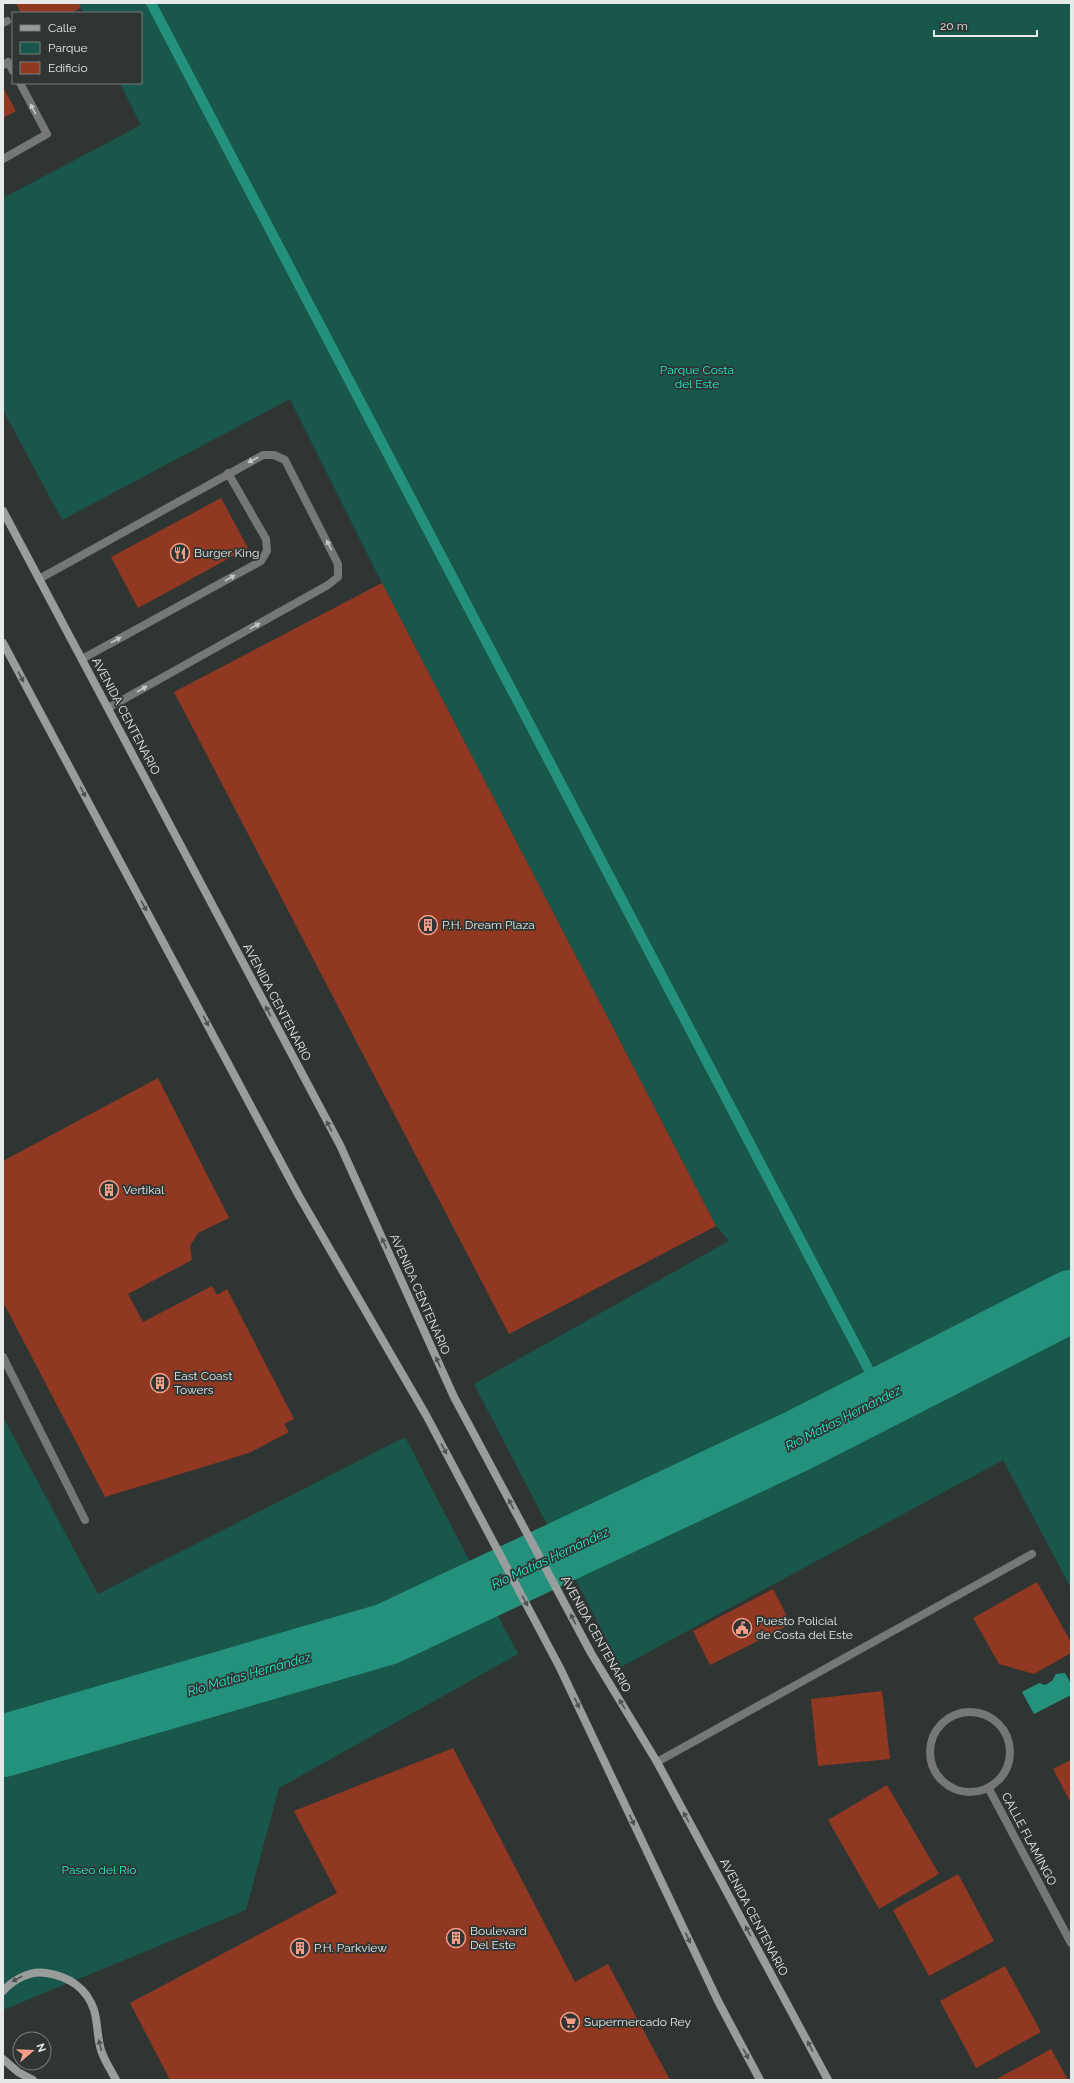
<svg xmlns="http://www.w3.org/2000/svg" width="1074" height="2083" font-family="Raleway,sans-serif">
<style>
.green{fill:#19574a}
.water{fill:#24917c}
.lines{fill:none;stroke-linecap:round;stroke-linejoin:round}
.stream{stroke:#24917c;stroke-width:10}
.river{stroke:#24917c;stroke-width:62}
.building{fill:#913822}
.lane{stroke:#757877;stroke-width:8}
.street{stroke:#757877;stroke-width:8}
.secondary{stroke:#999e9d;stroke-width:8}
.oneway{fill:#c4c8c7}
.oneway2{fill:#4f5453}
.labels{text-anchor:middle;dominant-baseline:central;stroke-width:3.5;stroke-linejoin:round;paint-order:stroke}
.park-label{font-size:12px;fill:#1defcb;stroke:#2f3533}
.poi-label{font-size:12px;fill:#e6eae9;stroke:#2f3533;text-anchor:start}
.street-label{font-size:12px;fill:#e6eae9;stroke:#2f3533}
.water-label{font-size:13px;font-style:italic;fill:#1defcb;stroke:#2f3533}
</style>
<rect width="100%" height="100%" fill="#2f3533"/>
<g class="green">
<path d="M78 3H1071V1588L1003 1460 621 1667 474 1384 729 1241 716 1226 382 583 290 399 62 520 3 410V198L141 125 120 83H141V13H84Z"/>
<path d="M3 1417 98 1594 405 1437 518 1654 279 1788 246 1910 3 2010Z"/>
</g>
<path class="water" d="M1065 1673 1071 1684V1695L1034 1714 1022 1692 1039 1683 1045 1685 1052 1681 1056 1674Z"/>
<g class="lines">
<path class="stream" d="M151 3 883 1397"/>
<path class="river" d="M3 1746 387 1634 797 1441 1071 1301"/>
</g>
<g class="building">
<path d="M16 3H78L81 8 71 13H21Z"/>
<path d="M3 87 16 111 3 118Z"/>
<path d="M221 498 248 548 138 608 111 557Z"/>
<path d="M382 583 716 1226 509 1334 174 692Z"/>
<path d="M158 1078 229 1218 198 1233 190 1246 192 1260 128 1294 143 1322 212 1286 217 1295 227 1289 294 1419 284 1424 289 1432 249 1453 105 1497 3 1302V1161Z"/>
<path d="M1037 1582 1071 1642V1653L1034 1674 999 1664 973 1618Z"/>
<path d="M773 1589 791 1624 710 1665 693 1631Z"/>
<path d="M882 1691 890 1759 818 1766 811 1699Z"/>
<path d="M453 1748 575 1982 608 1964 670 2080H170L130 2003 337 1893 294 1811Z"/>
<path d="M1071 1760V1803L1053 1769Z"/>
<path d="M887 1785 939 1874 879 1909 828 1820Z"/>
<path d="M958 1874 994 1941 929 1976 893 1910Z"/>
<path d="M1005 1966 1041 2032 976 2068 940 2001Z"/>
<path d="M1051 2049 1068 2080H995Z"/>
</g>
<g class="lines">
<g class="lane">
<path d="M3 23 7 21"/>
<path d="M3 65 8 62 13 71"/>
<path d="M3 159 47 134 20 83"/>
<path d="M39 579 263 455H274L285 460 338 564V577L328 585 108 708"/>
<path d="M82 659 261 561 267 551 266 539 228 473"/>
<path d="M3 1357 85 1520"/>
<path d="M657 1762 1032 1554"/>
</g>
<g class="street">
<circle cx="970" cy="1752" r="40"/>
<path d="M989 1789 1071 1943"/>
</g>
<g class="secondary">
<path d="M3 511 340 1145 454 1397 591 1653 657 1762 828 2080"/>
<path d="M3 643 299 1196 426 1415 560 1668 718 2001 760 2080"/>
<path d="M3 1991C13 1980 30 1970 46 1973 68 1976 87 1988 94 2010 98 2023 97 2037 101 2050 104 2060 111 2070 116 2080"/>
<path d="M3 2059 18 2072 33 2080"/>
</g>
</g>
<defs><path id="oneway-solid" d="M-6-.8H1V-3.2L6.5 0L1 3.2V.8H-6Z"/></defs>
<g class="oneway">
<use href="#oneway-solid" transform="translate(33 109) rotate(-118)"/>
<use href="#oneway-solid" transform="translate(253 460) rotate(153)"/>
<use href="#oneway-solid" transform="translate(329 545) rotate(-117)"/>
<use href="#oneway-solid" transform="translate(230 578) rotate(-29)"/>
<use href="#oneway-solid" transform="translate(255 626) rotate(-29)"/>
<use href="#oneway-solid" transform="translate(116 640) rotate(-29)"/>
<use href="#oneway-solid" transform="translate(142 689) rotate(-29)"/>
</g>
<g class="oneway2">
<use href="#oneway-solid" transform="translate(21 677) rotate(62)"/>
<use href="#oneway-solid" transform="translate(83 792) rotate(62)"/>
<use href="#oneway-solid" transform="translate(144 906) rotate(62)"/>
<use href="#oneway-solid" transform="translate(268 1011) rotate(-118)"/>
<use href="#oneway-solid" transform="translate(206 1021) rotate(62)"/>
<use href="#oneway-solid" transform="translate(329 1126) rotate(-118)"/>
<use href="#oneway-solid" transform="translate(384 1243) rotate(-114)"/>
<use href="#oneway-solid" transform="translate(438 1362) rotate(-114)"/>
<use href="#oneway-solid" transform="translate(444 1449) rotate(62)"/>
<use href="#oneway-solid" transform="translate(511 1504) rotate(-118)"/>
<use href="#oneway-solid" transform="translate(525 1601) rotate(62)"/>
<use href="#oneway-solid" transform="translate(573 1619) rotate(-118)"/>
<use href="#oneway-solid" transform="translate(577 1703) rotate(65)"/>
<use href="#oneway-solid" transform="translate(622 1704) rotate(-121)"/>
<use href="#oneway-solid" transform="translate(686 1817) rotate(-118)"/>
<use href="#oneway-solid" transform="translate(632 1820) rotate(65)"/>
<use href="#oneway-solid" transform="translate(748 1931) rotate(-118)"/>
<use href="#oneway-solid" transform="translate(688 1938) rotate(65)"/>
<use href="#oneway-solid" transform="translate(17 1979) rotate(152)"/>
<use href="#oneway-solid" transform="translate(100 2045) rotate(-103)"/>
<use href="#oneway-solid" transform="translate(810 2046) rotate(-118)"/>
<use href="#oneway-solid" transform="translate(746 2054) rotate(62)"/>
</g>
<defs>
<symbol id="restaurant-ring" viewBox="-11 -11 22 22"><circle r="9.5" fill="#2f3533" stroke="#f49e88" stroke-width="1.5"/><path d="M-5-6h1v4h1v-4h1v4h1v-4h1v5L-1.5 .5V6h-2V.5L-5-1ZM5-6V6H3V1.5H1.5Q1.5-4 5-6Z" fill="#f49e88"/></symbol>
<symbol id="building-ring" viewBox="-11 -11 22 22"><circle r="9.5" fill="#2f3533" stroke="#f49e88" stroke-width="1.5"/><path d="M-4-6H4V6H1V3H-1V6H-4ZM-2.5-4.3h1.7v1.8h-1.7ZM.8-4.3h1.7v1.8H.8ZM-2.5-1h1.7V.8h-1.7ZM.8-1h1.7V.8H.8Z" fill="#f49e88"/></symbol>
<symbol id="civic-ring" viewBox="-11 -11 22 22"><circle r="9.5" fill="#2f3533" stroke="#f49e88" stroke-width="1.5"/><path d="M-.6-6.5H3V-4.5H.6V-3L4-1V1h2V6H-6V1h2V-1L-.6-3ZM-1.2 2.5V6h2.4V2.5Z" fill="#f49e88"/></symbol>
<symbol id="supermarket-ring" viewBox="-11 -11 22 22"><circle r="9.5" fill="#2f3533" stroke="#f49e88" stroke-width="1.5"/><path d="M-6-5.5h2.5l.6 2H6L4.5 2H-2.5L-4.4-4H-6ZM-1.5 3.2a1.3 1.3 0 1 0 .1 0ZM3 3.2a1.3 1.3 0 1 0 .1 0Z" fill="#f49e88"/></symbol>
</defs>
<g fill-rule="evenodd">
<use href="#restaurant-ring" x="169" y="542" width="22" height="22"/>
<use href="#building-ring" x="417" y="914" width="22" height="22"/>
<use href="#building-ring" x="98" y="1179" width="22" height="22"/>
<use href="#building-ring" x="149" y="1372" width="22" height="22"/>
<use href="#civic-ring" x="731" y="1617" width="22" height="22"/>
<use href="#building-ring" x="445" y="1927" width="22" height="22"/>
<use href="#building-ring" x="289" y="1937" width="22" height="22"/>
<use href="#supermarket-ring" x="559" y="2011" width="22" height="22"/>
</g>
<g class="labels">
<g class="park-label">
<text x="697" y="370">Parque Costa<tspan x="697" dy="14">del Este</tspan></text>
<text x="99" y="1870">Paseo del Río</text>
</g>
<g class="poi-label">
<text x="194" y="553">Burger King</text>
<text x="442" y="925">P.H. Dream Plaza</text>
<text x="123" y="1190">Vertikal</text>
<text x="174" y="1376">East Coast<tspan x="174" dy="14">Towers</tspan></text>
<text x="756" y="1621">Puesto Policial<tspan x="756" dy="14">de Costa del Este</tspan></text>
<text x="470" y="1931">Boulevard<tspan x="470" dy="14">Del Este</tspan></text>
<text x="314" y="1948">P.H. Parkview</text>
<text x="584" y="2022">Supermercado Rey</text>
</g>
<g class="street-label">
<text transform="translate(126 716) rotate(62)">AVENIDA CENTENARIO</text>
<text transform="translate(277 1002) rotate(62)">AVENIDA CENTENARIO</text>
<text transform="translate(420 1294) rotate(66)">AVENIDA CENTENARIO</text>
<text transform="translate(596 1634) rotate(61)">AVENIDA CENTENARIO</text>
<text transform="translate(1029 1839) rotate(62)">CALLE FLAMINGO</text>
<text transform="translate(754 1917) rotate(62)">AVENIDA CENTENARIO</text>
</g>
<g class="water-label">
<text transform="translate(843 1418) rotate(-27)">Río Matías Hernández</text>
<text transform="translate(550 1558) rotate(-25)">Río Matías Hernández</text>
<text transform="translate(249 1674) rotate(-16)">Río Matías Hernández</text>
</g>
</g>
<rect width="1074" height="2083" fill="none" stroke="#e6eae9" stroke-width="8"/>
<rect x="12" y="12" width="130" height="72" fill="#2f3533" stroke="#787d7c"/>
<rect x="20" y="25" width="20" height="6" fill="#999e9d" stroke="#787d7c"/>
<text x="48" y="32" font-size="12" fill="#e6eae9">Calle</text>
<rect x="20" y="42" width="20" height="12" fill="#19574a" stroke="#787d7c"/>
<text x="48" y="52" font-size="12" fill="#e6eae9">Parque</text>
<rect x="20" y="62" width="20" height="12" fill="#913822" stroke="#787d7c"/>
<text x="48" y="72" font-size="12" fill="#e6eae9">Edificio</text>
<g transform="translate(32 2051) rotate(71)"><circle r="19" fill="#2f3533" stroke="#787d7c"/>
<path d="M0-3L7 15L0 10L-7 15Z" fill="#f49e88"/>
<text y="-6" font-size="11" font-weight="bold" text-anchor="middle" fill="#e6eae9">N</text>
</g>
<path d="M934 30v6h103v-6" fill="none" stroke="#e6eae9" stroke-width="2"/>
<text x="940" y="30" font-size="12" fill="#e6eae9" stroke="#2f3533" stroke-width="3" paint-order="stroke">20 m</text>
</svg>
